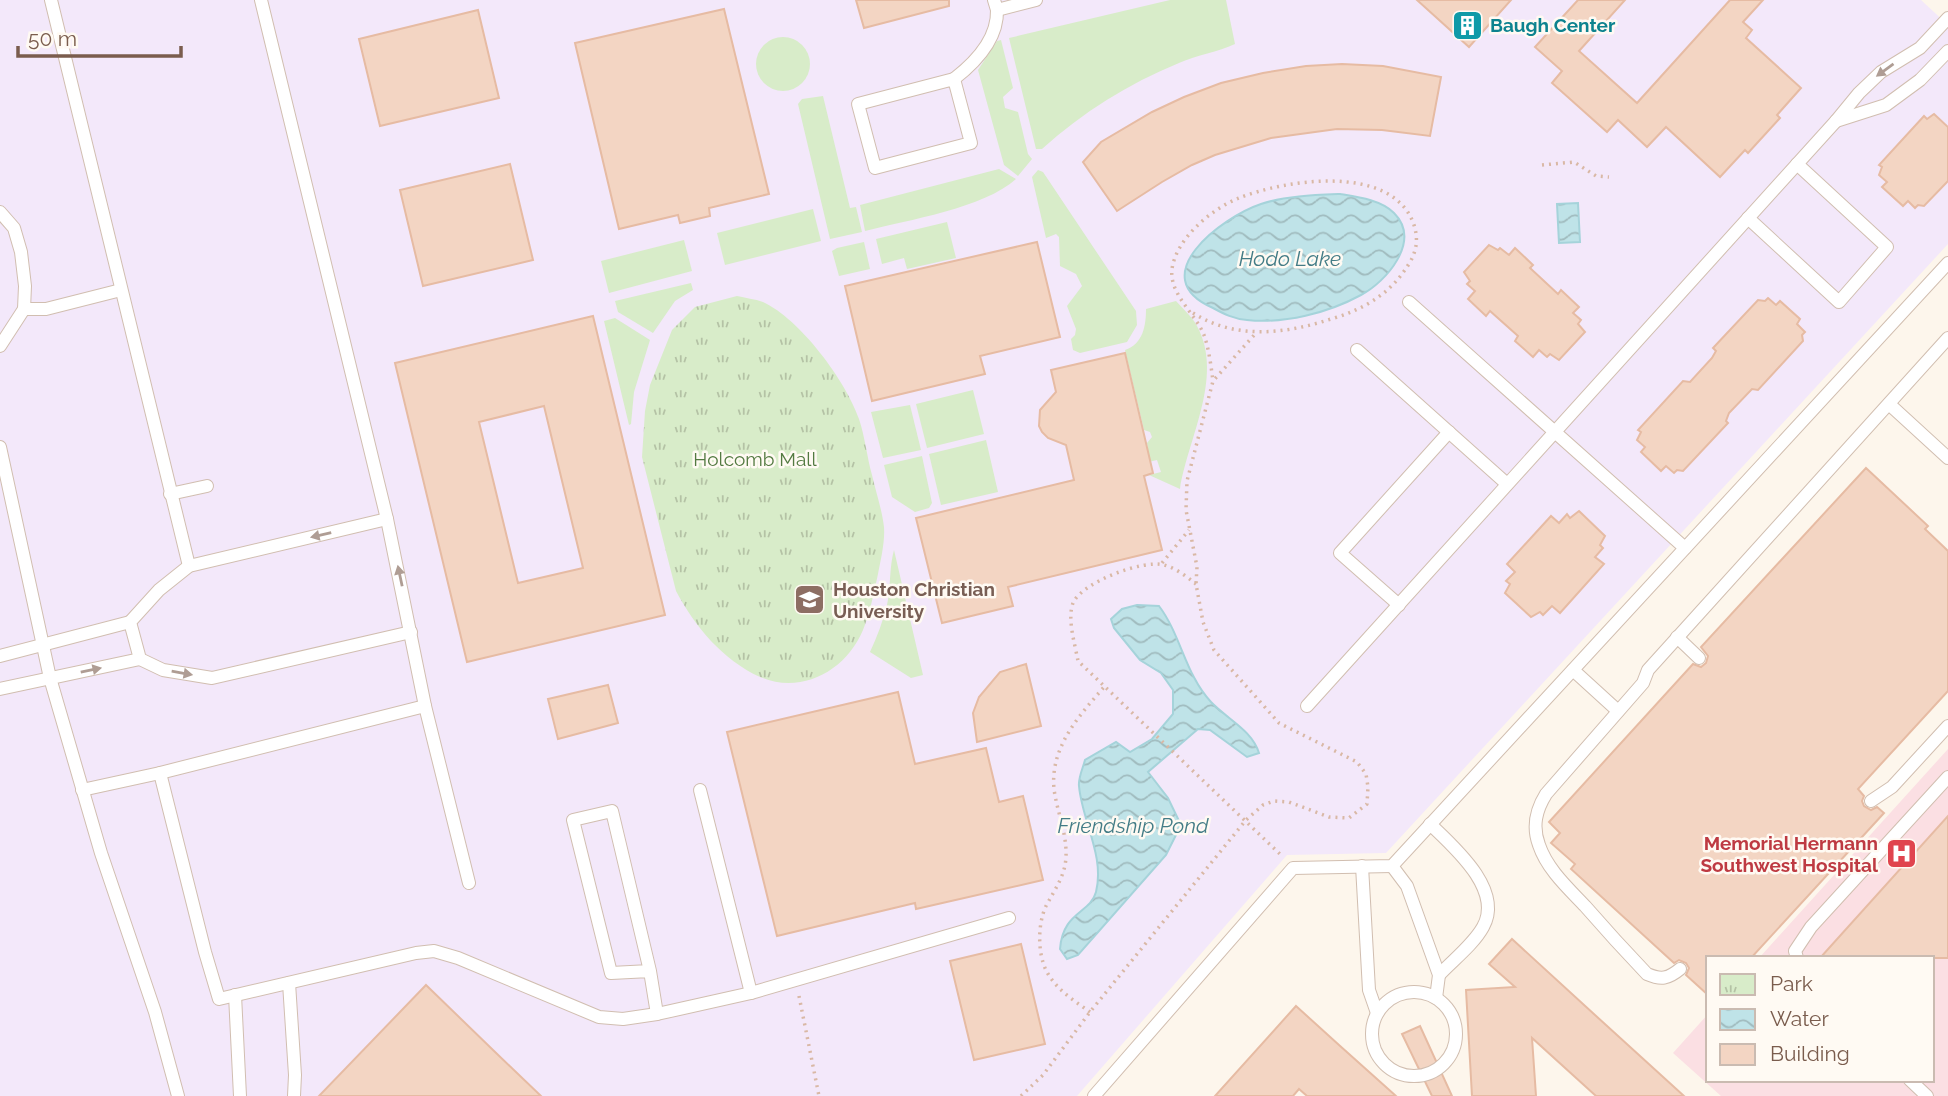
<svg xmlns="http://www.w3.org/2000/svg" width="1948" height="1096" font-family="Raleway,sans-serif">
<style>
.education{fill:#f3e8fa}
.medical{fill:#fbdfe3}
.grass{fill:#d8ecc9}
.park{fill:url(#park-tufts)}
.water{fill:url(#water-waves);stroke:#a5d3da;stroke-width:2}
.building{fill:#f3d5c3;stroke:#e6bba3;stroke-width:2;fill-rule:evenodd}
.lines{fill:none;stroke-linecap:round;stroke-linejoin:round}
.service-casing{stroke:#d1beb0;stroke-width:14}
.path{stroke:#d9b8a5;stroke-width:3.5;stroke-dasharray:2 5;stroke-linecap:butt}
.service{stroke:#fff;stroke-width:12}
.oneway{fill:#af9d94}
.labels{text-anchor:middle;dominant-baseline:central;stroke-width:5;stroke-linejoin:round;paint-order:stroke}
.culture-label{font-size:19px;font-weight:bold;fill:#0d838f;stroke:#fffaf3;text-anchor:start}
.park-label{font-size:19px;fill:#537a41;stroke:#fffaf3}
.education-label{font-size:19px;font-weight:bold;fill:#785e54;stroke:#fffaf3;text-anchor:start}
.health-label{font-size:19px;font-weight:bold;fill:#be3a42;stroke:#fffaf3;text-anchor:end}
.water-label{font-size:21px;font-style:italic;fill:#437c86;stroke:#fffaf3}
</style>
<defs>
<pattern id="park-tufts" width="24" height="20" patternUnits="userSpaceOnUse" patternTransform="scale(1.75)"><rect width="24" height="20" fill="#d8ecc9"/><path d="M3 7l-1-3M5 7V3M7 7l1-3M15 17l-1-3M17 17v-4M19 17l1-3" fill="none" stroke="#b4c2a5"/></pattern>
<pattern id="water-waves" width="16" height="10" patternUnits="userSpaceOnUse" patternTransform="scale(1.75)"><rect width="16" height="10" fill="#bfe3e8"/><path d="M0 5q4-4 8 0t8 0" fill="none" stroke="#a0bbbe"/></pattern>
</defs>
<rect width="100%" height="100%" fill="#fdf6ec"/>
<path class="education" d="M0 0H1921L1948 25V244L1386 853 1287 855 1077 1096H0Z"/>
<path class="medical" d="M1948 749V1096H1721L1673 1053 1708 1014V1080H1932V958H1759Z"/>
<g class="grass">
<path d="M1170 0H1226L1235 44C1218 52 1197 55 1179 63 1128 84 1083 112 1042 149H1036L1009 38Z"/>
<circle cx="783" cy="64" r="27"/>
<path d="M1001 40 1013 88 1003 97 1005 108 1018 112 1028 154 1032 159 1018 176 1004 165 978 70 997 41Z"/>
<path d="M823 96 850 208 856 207 862 232 830 239 798 104 802 99Z"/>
<path d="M999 169 1016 179C984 208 908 220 865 231L860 205Z"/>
<path d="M1038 170 1043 172 1136 311 1137 325 1127 342 1080 353 1073 350 1071 339 1075 335 1076 329 1067 306 1082 286 1076 274 1060 266 1059 237 1056 234 1046 238 1032 177Z"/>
<path d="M813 209 821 241 725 265 717 233Z"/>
<path d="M947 222 956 258 907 269 904 258 882 264 876 239Z"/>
<path d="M684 240 692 271 609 293 601 261Z"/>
<path d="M864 242 870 269 839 276 832 251 837 248Z"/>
<path d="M691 283 693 290 675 301 653 333 618 312 615 301Z"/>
<path d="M1176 301C1182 308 1189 314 1194 321 1227 372 1188 437 1180 489L1149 475 1161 472 1157 460 1106 472 1104 459 1148 448 1147 443 1152 437 1150 432 1144 430 1125 350C1143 344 1146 326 1146 309Z"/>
<path d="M615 318 650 340 634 392 631 424 629 425 604 321Z"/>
<path d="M973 390 984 434 927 448 916 404Z"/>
<path d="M910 405 921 450 883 458 871 412Z"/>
<path d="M986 440 998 492 941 505 929 454Z"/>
<path d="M922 456 932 503 929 508 915 512 892 497 884 465Z"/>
<path d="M894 550 923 675 911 678 870 652C877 637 883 621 887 605 891 587 889 568 894 550Z"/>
</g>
<path class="park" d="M737 296C745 298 755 299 763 302 800 319 846 381 859 419 865 437 867 457 872 475 876 492 882 510 884 527 885 542 881 559 878 574 874 592 870 613 863 630 846 671 801 695 760 677 723 660 695 627 676 591L642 457 645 411 650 385 672 330 695 307Z"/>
<g class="water">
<path d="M1340 194C1358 197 1381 200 1394 213 1422 241 1386 282 1361 295 1328 313 1284 324 1247 320 1234 319 1224 314 1213 308 1142 277 1222 217 1261 204 1285 196 1315 195 1340 194Z"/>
<path d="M1578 203 1580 242 1559 243 1557 204Z"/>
<path d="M1137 605 1159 606C1181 635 1185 674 1211 702 1227 719 1252 730 1259 753L1247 757 1210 730 1198 729 1148 772 1168 798 1181 825 1166 855 1078 955 1067 959 1060 949C1063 911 1090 914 1096 892 1105 856 1082 821 1079 786 1078 778 1083 768 1085 760L1116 742 1130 752 1152 739 1173 714V690L1161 673 1140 660 1114 628 1111 619 1122 609Z"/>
</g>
<g class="building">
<path d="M856 0H949V6L864 28Z"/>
<path d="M1417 0H1511L1469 47Z"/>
<path d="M1578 0H1625L1579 51 1637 103 1730 0H1763L1743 22 1752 30 1746 38 1801 88 1777 115 1780 118 1748 153 1745 150 1720 177 1666 127 1647 147 1618 120 1607 132 1552 83 1562 71 1535 47Z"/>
<path d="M724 9 769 194 709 208 710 216 680 223 678 215 619 229 575 43Z"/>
<path d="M478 10 499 98 380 126 359 39Z"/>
<path d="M1342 64 1383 66 1441 77 1430 136 1382 130 1337 129 1271 138 1215 155 1192 165 1162 182 1117 211 1083 162 1101 142 1152 112 1184 97 1221 83 1263 73 1306 66Z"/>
<path d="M1934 114 1948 127V181L1924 206 1918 205 1915 208 1908 201 1903 206 1882 187 1887 182 1879 175 1882 167 1879 165 1924 116 1927 119Z"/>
<path d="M510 164 533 260 423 286 400 190Z"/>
<path d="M1037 242 1060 337 980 356 985 374 872 401 845 286Z"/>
<path d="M1489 245 1498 250 1500 248 1509 255 1515 248 1533 265 1530 268 1558 294 1561 290 1579 307 1573 313 1581 320 1578 324 1585 332 1559 360 1550 354 1547 357 1539 350 1533 357 1515 341 1518 336 1490 311 1486 316 1468 299 1475 291 1467 284 1470 281 1464 272Z"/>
<path d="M1768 298 1776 305 1780 301 1800 319 1797 324 1805 332 1802 335 1803 341 1758 390 1752 389 1729 413 1726 421 1728 423 1683 471 1677 470 1674 473 1666 466 1661 471 1641 452 1645 447 1637 440 1641 432 1638 430 1683 381 1690 382 1712 358 1716 351 1713 348 1758 300 1765 301Z"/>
<path d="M593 316 665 615 467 662 395 363ZM544 406 583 568 518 583 479 422Z"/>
<path d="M1125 353 1153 473 1144 476 1162 550 1008 587 1013 606 942 623 916 518 1074 480 1066 445 1048 438 1042 432 1039 426 1040 410 1056 392 1051 370Z"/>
<path d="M1866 468 1928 526 1925 529 1948 551V691L1858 789 1864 796 1862 801 1864 806 1871 810 1877 807 1884 813 1751 958H1708V995L1686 975 1689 968 1686 963 1679 960 1674 963 1571 869 1575 864 1551 843 1560 833 1549 822 1693 664 1701 667 1706 663 1708 656 1701 647Z"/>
<path d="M1579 511 1605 536 1600 545 1603 548 1595 557 1604 564 1560 613 1552 606 1543 615 1540 612 1531 617 1505 593 1510 584 1506 581 1515 572 1507 564 1551 516 1559 523 1567 514 1570 518Z"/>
<path d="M1026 664 1041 726 977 742 973 713 979 697 1000 672Z"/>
<path d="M608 685 618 723 558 739 548 699Z"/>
<path d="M898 692 915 764 986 748 999 802 1023 796 1043 880 916 909 915 903 777 936 727 732Z"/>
<path d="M1948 816V958H1820Z"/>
<path d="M1512 939 1595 1015 1684 1096H1596L1532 1038 1536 1096H1472L1466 990 1515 987 1489 964Z"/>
<path d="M1021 944 1045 1044 974 1060 950 961Z"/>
<path d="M426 985 493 1050 541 1096H319Z"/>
<path d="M1296 1006 1339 1045 1396 1096H1307L1299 1089 1293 1096H1215Z"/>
<path d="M1420 1026 1452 1096H1432L1402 1034Z"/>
</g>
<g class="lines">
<defs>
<g id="service">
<path d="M51 0 189 566"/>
<path d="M261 0 387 519 425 706"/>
<path d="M994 0 997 10 1036 0"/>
<path d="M954 79 971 143 875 168 858 104Z"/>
<path d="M954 79C976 62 998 39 997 10"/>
<path d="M1836 121 1886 105 1920 80 1948 51"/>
<path d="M0 212 14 228 21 252 25 286 24 309 0 346"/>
<path d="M1748 218 1839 302 1887 247 1797 164"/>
<path d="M1409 302 1685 548"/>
<path d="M24 309H46L121 290"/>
<path d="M1357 350 1507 484"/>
<path d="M1889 404 1948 458"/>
<path d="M0 447 50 678 101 853 155 1012 178 1096"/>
<path d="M170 494 207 486"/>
<path d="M387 519 189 566 159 590 130 622 140 659 163 670 212 678 411 632"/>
<path d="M1399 605 1340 553 1449 432"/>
<path d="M1677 637 1699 658"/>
<path d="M0 656 130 622"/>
<path d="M1573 670 1618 711"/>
<path d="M0 689 140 659"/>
<path d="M1307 706 1836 121 1859 93 1881 72 1920 48 1948 18"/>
<path d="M160 773 425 706 469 883"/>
<path d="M82 790 160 773 205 952 219 999 416 953 434 951 458 958 599 1017 623 1019 657 1014 751 993 1009 918"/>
<path d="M700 790 751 993"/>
<path d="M1871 801 1892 787 1948 726"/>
<path d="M1430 824C1454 847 1504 890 1483 927 1473 945 1453 960 1439 975"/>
<path d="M1362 866 1369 990 1377 1013"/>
<path d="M1392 866 1407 886 1439 975 1436 998"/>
<path d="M1797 958 1795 951 1811 927 1948 777"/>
<path d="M1680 969C1668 979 1661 980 1647 974 1626 952 1605 929 1585 906 1568 888 1547 869 1539 845 1532 826 1536 810 1546 794L1643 683 1648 670 1948 338"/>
<path d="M650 971 611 973 573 820 612 811 650 971 657 1014"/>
<path d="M289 983 295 1075 294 1096"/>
<circle cx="1414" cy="1034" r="42"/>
<path d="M235 995 240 1096"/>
<path d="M1910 1080 1927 1096"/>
<path d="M1094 1096 1293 868 1392 866 1948 263"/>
</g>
</defs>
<use href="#service" class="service-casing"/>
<g class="path">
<path d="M1542 165 1574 162 1596 176 1609 177"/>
<path d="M1193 313C1236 340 1285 334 1331 319 1365 309 1392 293 1410 262 1418 248 1418 236 1413 222 1389 163 1284 180 1239 198 1211 209 1176 239 1172 269 1169 294 1195 313 1204 335 1209 349 1211 366 1213 381"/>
<path d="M1162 563 1189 530"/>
<path d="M1196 584C1187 577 1176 568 1164 565 1144 559 1082 582 1073 603 1067 619 1075 644 1078 661L1282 856"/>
<path d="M799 996 819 1096"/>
<path d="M1090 1012C1076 1002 1060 992 1050 977 1037 959 1037 925 1046 906 1055 889 1065 876 1066 857 1067 833 1057 812 1054 789 1050 747 1079 716 1104 687"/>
<path d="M1021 1096 1043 1075 1090 1012 1246 820 1263 805 1274 801 1289 802 1329 817 1349 818 1367 804 1368 787 1366 774 1357 762 1279 723 1214 650 1203 622 1196 584 1197 567 1186 510 1187 481 1213 381 1256 333"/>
</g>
<use href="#service" class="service"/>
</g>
<defs><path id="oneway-solid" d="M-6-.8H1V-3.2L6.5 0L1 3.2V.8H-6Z" transform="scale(1.75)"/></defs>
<g class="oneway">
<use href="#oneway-solid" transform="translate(1885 70) rotate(144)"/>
<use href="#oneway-solid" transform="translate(321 535) rotate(167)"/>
<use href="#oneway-solid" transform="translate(400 576) rotate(-102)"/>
<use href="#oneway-solid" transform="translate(91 670) rotate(-12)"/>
<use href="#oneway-solid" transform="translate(182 673) rotate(10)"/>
</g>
<defs>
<symbol id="building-square" viewBox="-11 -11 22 22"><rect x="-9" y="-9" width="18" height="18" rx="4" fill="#0f9aa8" stroke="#fffaf3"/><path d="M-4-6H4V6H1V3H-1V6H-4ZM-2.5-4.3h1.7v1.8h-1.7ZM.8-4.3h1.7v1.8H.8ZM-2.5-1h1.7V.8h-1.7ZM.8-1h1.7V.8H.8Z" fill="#fff"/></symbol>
<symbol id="university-square" viewBox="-11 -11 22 22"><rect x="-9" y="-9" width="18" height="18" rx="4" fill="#8d6e63" stroke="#fffaf3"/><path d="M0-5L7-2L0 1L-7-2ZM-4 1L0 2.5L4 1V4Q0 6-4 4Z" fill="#fff"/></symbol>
<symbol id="hospital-square" viewBox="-11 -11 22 22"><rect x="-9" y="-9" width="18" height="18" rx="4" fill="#e0444e" stroke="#fffaf3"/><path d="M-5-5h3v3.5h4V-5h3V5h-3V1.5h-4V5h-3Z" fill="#fff"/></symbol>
</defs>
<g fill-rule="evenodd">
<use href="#building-square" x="1450" y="8" width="35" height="35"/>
<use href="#university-square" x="792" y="582" width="35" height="35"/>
<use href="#hospital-square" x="1884" y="836" width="35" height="35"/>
</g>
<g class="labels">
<g class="culture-label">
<text x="1490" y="25">Baugh Center</text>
</g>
<g class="park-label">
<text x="755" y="459">Holcomb Mall</text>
</g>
<g class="education-label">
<text x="833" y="589">Houston Christian<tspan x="833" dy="22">University</tspan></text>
</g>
<g class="health-label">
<text x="1878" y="843">Memorial Hermann<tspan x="1878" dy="22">Southwest Hospital</tspan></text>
</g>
<g class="water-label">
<text x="1290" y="258">Hodo Lake</text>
<text x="1133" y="825">Friendship Pond</text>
</g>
</g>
<rect x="1706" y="956" width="228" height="126" fill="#fffaf3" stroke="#cabbb1" stroke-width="2"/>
<rect x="1720" y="974" width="35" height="21" fill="url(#park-tufts)" stroke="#cabbb1" stroke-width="2"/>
<text x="1770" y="991" font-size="21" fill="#7a5c4d">Park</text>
<rect x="1720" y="1009" width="35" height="21" fill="url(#water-waves)" stroke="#cabbb1" stroke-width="2"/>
<text x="1770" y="1026" font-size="21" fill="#7a5c4d">Water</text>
<rect x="1720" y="1044" width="35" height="21" fill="#f3d5c3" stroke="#cabbb1" stroke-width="2"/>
<text x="1770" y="1061" font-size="21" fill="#7a5c4d">Building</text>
<path d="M18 46v10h163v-10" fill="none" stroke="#7a5c4d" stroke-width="3.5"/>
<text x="28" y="46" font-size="21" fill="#7a5c4d" stroke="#fffaf3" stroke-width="5" paint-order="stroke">50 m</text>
</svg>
